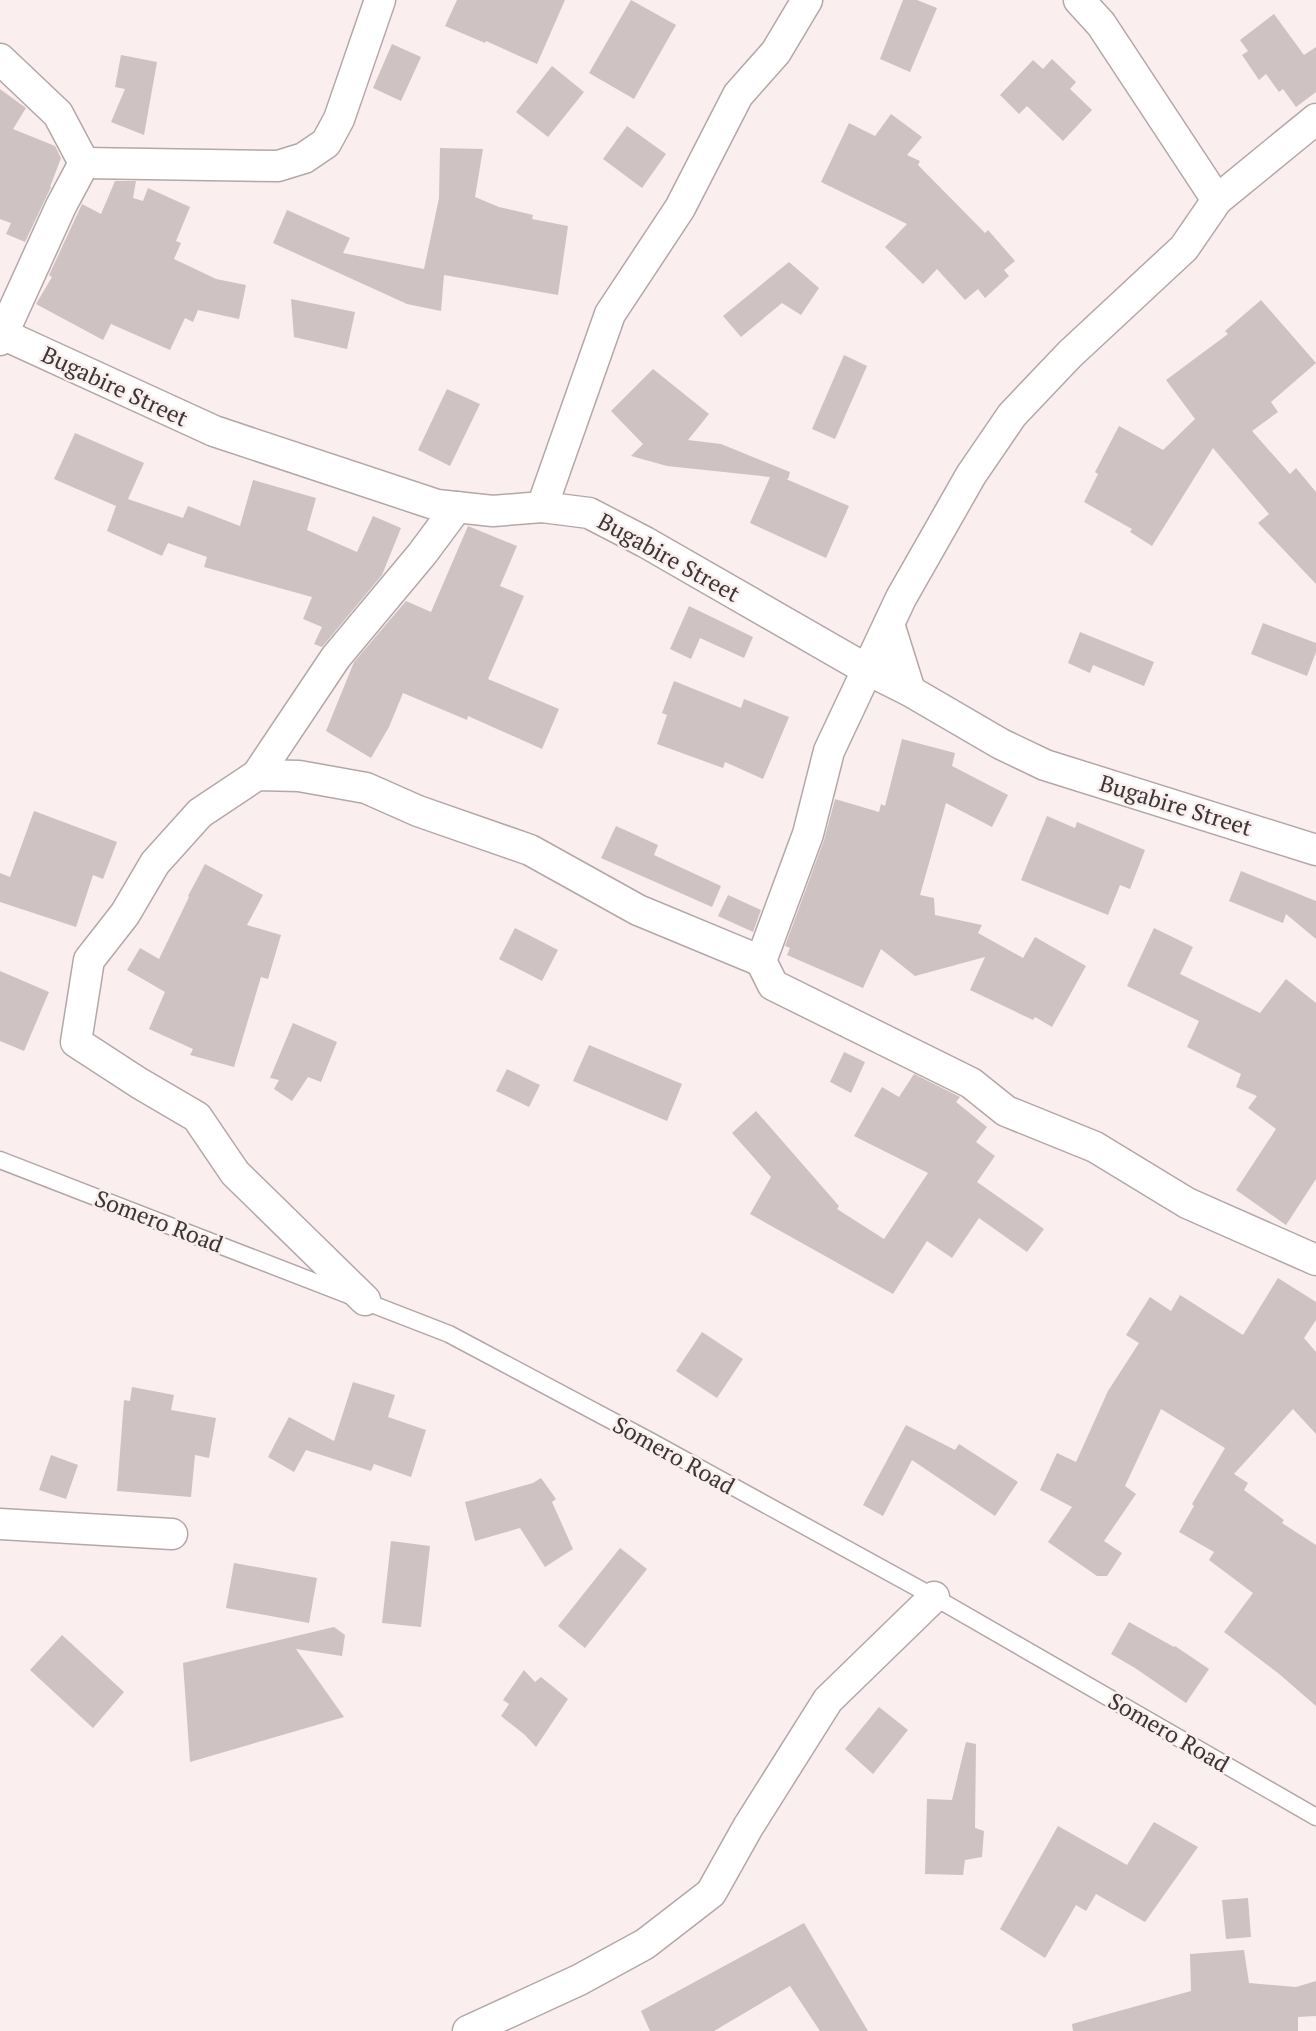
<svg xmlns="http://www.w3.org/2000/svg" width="1316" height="2031" font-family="'PT Serif',serif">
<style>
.building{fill:#cec2c2}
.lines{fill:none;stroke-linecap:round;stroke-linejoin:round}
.service-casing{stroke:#b3a7a8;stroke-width:19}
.minor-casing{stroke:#b3a7a8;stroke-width:33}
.service{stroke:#fff;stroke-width:16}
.minor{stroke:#fff;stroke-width:30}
.labels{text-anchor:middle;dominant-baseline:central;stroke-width:5;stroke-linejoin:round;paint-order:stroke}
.street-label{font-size:23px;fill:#3b3636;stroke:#fbeeee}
</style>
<rect width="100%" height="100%" fill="#fbeeee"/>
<g class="building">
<path d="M457 0H565L537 64 486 41 485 43 445 26Z"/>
<path d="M631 0 676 25 634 99 589 73Z"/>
<path d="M903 0H917L937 8 910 72 880 59Z"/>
<path d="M1274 14 1304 55 1316 47V92L1296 107 1283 89 1279 92 1266 74 1259 80 1242 55 1248 51 1240 40Z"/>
<path d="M392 44 421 57 401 101 373 88Z"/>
<path d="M121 55 157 62 144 135 111 122 125 89 115 87Z"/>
<path d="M1052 59 1076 82 1070 89 1092 110 1063 141 1027 106 1019 114 1000 95 1033 60 1043 69Z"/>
<path d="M552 66 584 92 548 137 516 112Z"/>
<path d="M0 89 26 108 13 129 55 146 61 158 50 187H51L25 242 6 234 11 223 0 219Z"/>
<path d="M891 114 922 137 907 155 920 161 918 165 985 233 988 230 1015 261 1004 270 1009 276 985 298 978 289 965 300 937 269 923 284 885 247 907 224 821 182 849 123 875 136Z"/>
<path d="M627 126 666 154 642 188 603 159Z"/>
<path d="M440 148 483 149 475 197 499 207 533 215 532 219 568 226 558 295 444 275 441 311 407 304 273 243 287 210 350 238 343 253 424 269 439 198Z"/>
<path d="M115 181H136L133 198 143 201 148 188 190 207 176 241 181 243 174 259 216 279 246 285 239 319 198 310 193 322 185 318 170 350 111 324 103 340 36 304 52 277 49 275 82 204 101 214Z"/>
<path d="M789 262 819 288 801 315 782 303 741 337 723 316Z"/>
<path d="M291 299 355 312 347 349 294 337Z"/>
<path d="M1261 300 1316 363 1271 402 1278 412 1252 431 1290 474 1296 468 1316 492V584L1258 523 1269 514 1213 448 1152 546 1130 532 1132 529 1084 502 1098 474 1095 472 1119 426 1163 450 1195 419 1166 380 1228 334 1225 331Z"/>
<path d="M844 355 867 366 835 439 812 429Z"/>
<path d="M653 369 709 414 688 440 721 444 790 472 788 479H786L849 506 826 558 750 523 770 477 667 466 631 456 643 444 611 411Z"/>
<path d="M447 389 480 404 450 466 418 450Z"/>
<path d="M75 433 144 463 128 499 183 518 188 506 240 526 253 480 316 498 307 530 357 552 373 516 401 528 382 575 322 647 314 644 322 627 303 619 312 597 204 567 207 557 168 543 162 556 107 531 116 506 54 479Z"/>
<path d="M468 526 517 546 500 586 524 596 488 679 559 709 542 749 468 716 467 720 403 693 389 727 371 758 326 731 354 662 406 601 431 612Z"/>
<path d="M689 606 753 637 744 658 700 638 691 659 670 649Z"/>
<path d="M1263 623 1316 643V652L1307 676 1251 654Z"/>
<path d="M1080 632 1154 662 1144 686 1093 665 1090 673 1068 663Z"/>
<path d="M674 681 741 708 744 699 789 717 763 779 725 762 723 768 657 744 667 715 662 713Z"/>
<path d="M902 739 955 753 952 766 1008 795 992 827 946 803 920 895 934 898 935 915 982 925 978 933 1023 958 1035 937 1086 966 1052 1027 1035 1017 1033 1020 970 990 985 957 915 976 881 949 863 988 787 955 790 948 785 946 824 840 835 799 879 812 881 804 885 806Z"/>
<path d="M34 811 117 842 103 879 93 875 76 927 0 902V873L10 877Z"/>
<path d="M1047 816 1075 828 1077 822 1145 850 1130 889 1120 885 1108 915 1021 880Z"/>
<path d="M616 826 658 845 654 855 721 886 712 907 601 858Z"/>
<path d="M205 864 263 895 247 925 281 935 268 979 261 977 234 1067 190 1055 193 1049 149 1029 165 992 127 970 140 948 159 959 189 897 188 896Z"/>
<path d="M1241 871 1316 901V939L1286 914 1283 923 1229 901Z"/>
<path d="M728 895 761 910 753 932 718 916Z"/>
<path d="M515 928 558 950 542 981 499 959Z"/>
<path d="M1154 928 1193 947 1180 974 1260 1013 1286 979 1316 1003V1179L1286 1225 1236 1190 1276 1129 1248 1108 1257 1096 1236 1087 1241 1074 1187 1047 1199 1021 1127 986Z"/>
<path d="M0 971 49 992 24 1051 0 1041Z"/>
<path d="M293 1023 337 1042 321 1082 308 1077 292 1101 274 1089 279 1080 270 1078Z"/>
<path d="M589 1045 682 1084 667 1121 573 1081Z"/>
<path d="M844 1052 865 1062 851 1093 830 1082Z"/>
<path d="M507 1069 540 1085 529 1107 496 1091Z"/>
<path d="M914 1074 960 1097 956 1102 987 1127 976 1142 995 1156 977 1182 1044 1229 1027 1252 979 1218 952 1258 927 1241 893 1294 750 1214 771 1177 732 1133 756 1111 839 1206 837 1209 884 1239 928 1173 854 1136 882 1087 899 1097Z"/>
<path d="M1278 1278 1316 1302V1320L1304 1338 1316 1352V1434L1293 1409 1234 1474 1248 1483 1244 1490 1284 1520 1282 1523 1316 1545V1706L1278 1673 1224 1632 1253 1593 1209 1560 1214 1552 1179 1532 1194 1506 1192 1504 1225 1448 1161 1409 1125 1486 1136 1494 1104 1541 1122 1553 1107 1576H1097L1048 1542 1072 1507 1040 1490 1057 1453 1076 1462 1108 1391 1139 1343 1126 1335 1150 1297 1171 1311 1180 1295 1243 1335Z"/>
<path d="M702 1332 743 1359 717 1398 676 1371Z"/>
<path d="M353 1382 395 1395 388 1417 426 1430 411 1477 374 1464 371 1471 306 1450 294 1472 268 1457 289 1417 334 1441Z"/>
<path d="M132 1387 174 1395 171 1410 216 1418 209 1458 195 1455 191 1497 117 1491 124 1400 130 1401Z"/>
<path d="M906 1425 955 1450 959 1444 1018 1482 995 1516 912 1460 883 1516 863 1505Z"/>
<path d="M51 1455 78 1465 66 1499 39 1490Z"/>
<path d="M541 1478 556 1499 552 1502 573 1549 545 1567 520 1528 475 1541 465 1502 533 1483Z"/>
<path d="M391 1541 430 1546 421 1627 382 1623Z"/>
<path d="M620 1548 647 1569 585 1648 558 1626Z"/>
<path d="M234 1563 317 1578 309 1623 226 1608Z"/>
<path d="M1129 1622 1174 1647 1175 1646 1209 1669 1186 1703 1135 1668 1111 1654Z"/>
<path d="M334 1627 345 1635 342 1656 296 1649 344 1717 190 1762 183 1663Z"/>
<path d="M62 1635 124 1692 93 1728 30 1670Z"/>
<path d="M524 1670 535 1682 541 1677 568 1699 536 1747 525 1735 501 1716 509 1704 503 1700Z"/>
<path d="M879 1707 908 1730 873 1774 845 1749Z"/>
<path d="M966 1742 976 1744 975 1828 984 1831 982 1857 965 1860 963 1875 925 1874 927 1799 952 1800Z"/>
<path d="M1154 1822 1198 1847 1145 1922 1096 1894 1086 1911 1076 1905 1045 1958 1000 1929 1058 1826 1127 1865Z"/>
<path d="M1248 1898 1251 1937 1226 1939 1222 1900Z"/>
<path d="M804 1923 868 2031H820L790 1986 714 2031H650L641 2011Z"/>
<path d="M1244 1950 1249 1983 1296 1987 1316 1981V2016L1298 2017V2031H1073L1072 2024 1191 1991 1190 1954Z"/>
</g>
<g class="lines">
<defs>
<path id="service" d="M0 1160 449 1334 650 1441 934 1597 1316 1817"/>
<g id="minor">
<path d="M1079 0 1101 24 1217 200 1184 248 1070 354 1012 415 971 475 901 598 829 751 808 834 761 961 773 985 971 1083 1006 1111 1095 1147 1187 1203 1316 1260"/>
<path d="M0 59 58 114 84 163 61 206 0 340"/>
<path d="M84 163 278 166 304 158 326 143 339 119 380 0"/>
<path d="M1217 200 1316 119"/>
<path d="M0 333 214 431 437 505 493 511 542 507 589 513 645 542 866 669 910 691 1001 744 1045 765 1316 850"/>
<path d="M542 507 610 314 680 208 738 95 776 52 807 0"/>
<path d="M889 624 910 691"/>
<path d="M257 775 336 657 422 554 457 507"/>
<path d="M365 1300 235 1173 197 1117 139 1083 76 1042 89 960 125 914 155 863 200 813 257 775 299 776 366 788 418 811 530 850 638 910 761 961"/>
<path d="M0 1524 172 1534"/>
<path d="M468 2031 579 1980 645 1944 711 1893 748 1827 828 1700 934 1597"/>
</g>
</defs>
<use href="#service" class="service-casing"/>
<use href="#minor" class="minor-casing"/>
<use href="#service" class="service"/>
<use href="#minor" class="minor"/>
</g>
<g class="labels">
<g class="street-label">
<text transform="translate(115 386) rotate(25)">Bugabire Street</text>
<text transform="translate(669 557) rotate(29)">Bugabire Street</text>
<text transform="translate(1176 805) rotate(17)">Bugabire Street</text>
<text transform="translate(159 1221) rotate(21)">Somero Road</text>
<text transform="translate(674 1455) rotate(29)">Somero Road</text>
<text transform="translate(1169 1732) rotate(30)">Somero Road</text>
</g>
</g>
</svg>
